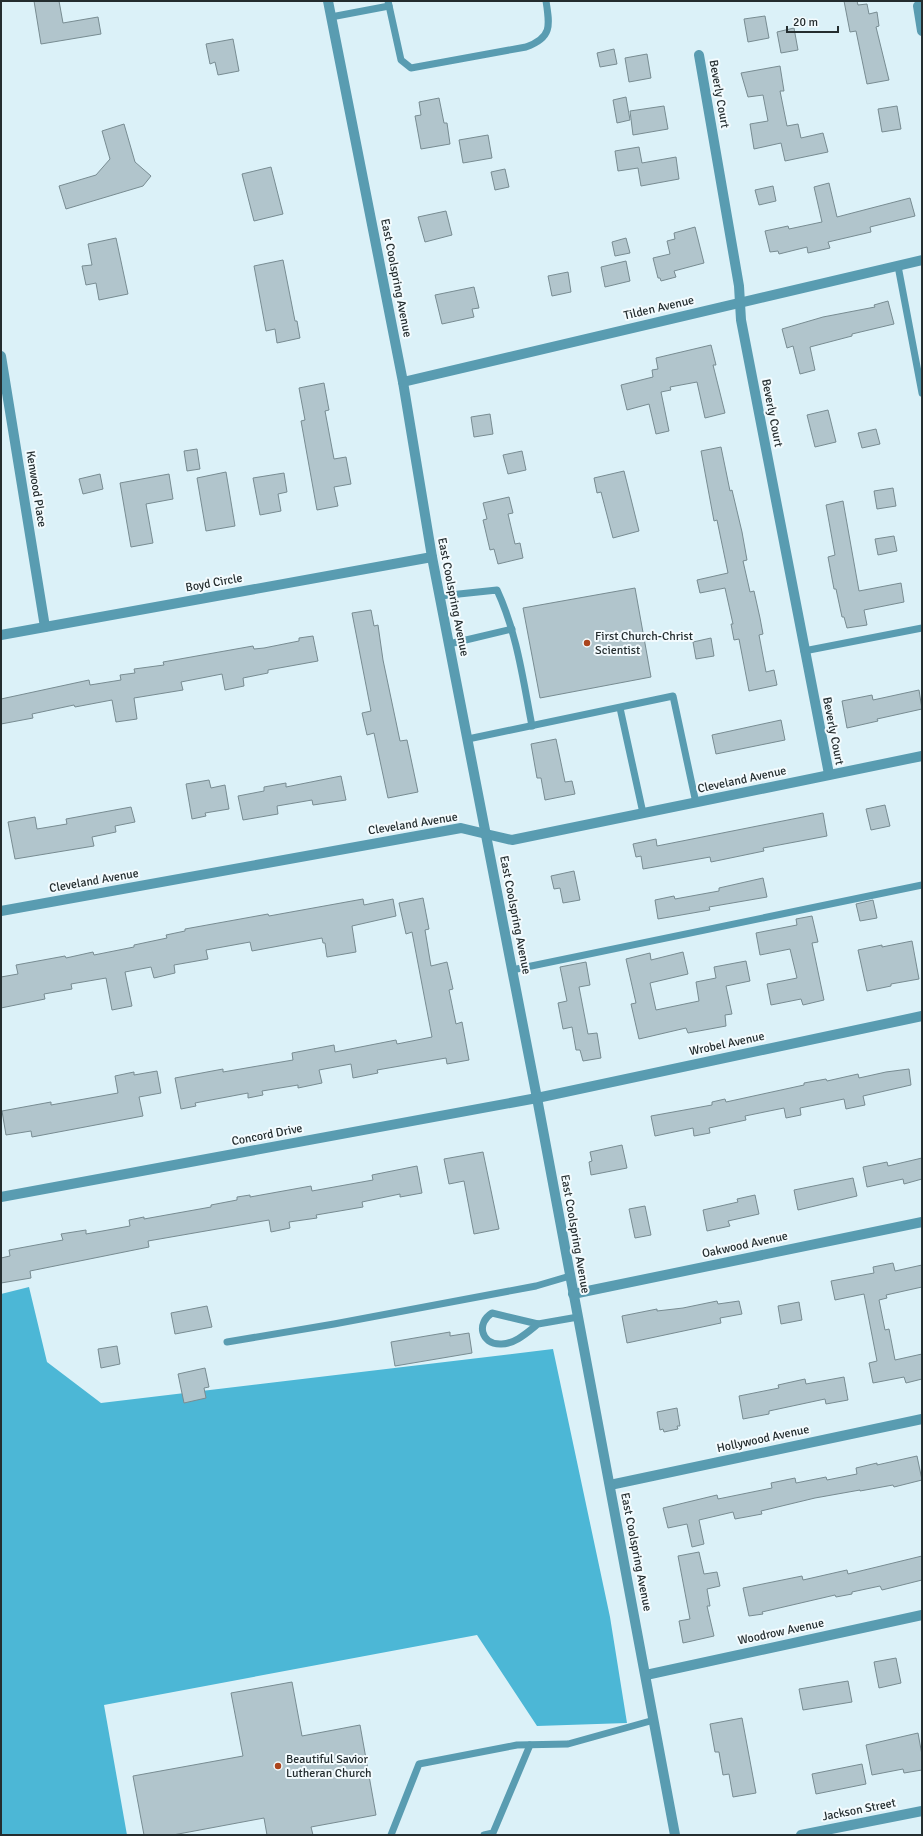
<svg xmlns="http://www.w3.org/2000/svg" width="923" height="1836" font-family="Signika,sans-serif">
<style>
.forest{fill:#4cb7d6}
.building{fill:#b1c5cc;stroke:#788c92}
.lines{fill:none;stroke-linecap:round;stroke-linejoin:round}
.service{stroke:#599cb1;stroke-width:7}
.minor{stroke:#599cb1;stroke-width:10}
.tertiary{stroke:#599cb1;stroke-width:10}
.poi-dot{fill:#ab451d;stroke:#f3fbfe;stroke-width:1.5}
.labels{text-anchor:middle;dominant-baseline:central;stroke-width:4;stroke-linejoin:round;paint-order:stroke}
.street-label{font-size:12px;fill:#242d2f;stroke:#f3fbfe}
.poi-label{font-size:12px;fill:#242d2f;stroke:#f3fbfe;text-anchor:start}
</style>
<rect width="100%" height="100%" fill="#dbf1f8"/>
<path class="forest" d="M29 1287 47 1362 101 1403 553 1349 610 1617 627 1723 537 1726 477 1635 104 1705 127 1835H1V1294Z"/>
<g class="building">
<path d="M34 1H59L63 23 98 17 101 34 41 44Z"/>
<path d="M844 1H857L858 5 867 4 869 14 877 12 879 26 876 27 889 80 867 84 856 31 850 32Z"/>
<path d="M765 16 769 38 748 42 744 19Z"/>
<path d="M794 28 798 50 781 53 777 32Z"/>
<path d="M233 39 239 71 218 75 215 62 210 64 206 44Z"/>
<path d="M614 49 617 64 600 67 597 53Z"/>
<path d="M647 54 651 78 629 82 625 58Z"/>
<path d="M780 66 784 91H780L787 126 798 124 801 138 823 133 828 152 785 161 781 143 754 149 750 124 768 121 763 95 748 97 741 73Z"/>
<path d="M626 97 630 120 617 123 613 100Z"/>
<path d="M439 98 444 123H447L450 144 421 149 415 116 421 115 419 102Z"/>
<path d="M664 106 668 129 633 135 630 111Z"/>
<path d="M897 106 901 129 882 132 878 109Z"/>
<path d="M124 124 135 162 151 176 143 186 66 209 59 186 96 175 110 159 102 131Z"/>
<path d="M488 135 492 158 463 163 459 140Z"/>
<path d="M639 147 642 163 676 157 679 179 641 186 638 168 618 171 615 151Z"/>
<path d="M271 167 283 214 254 221 242 174Z"/>
<path d="M505 169 509 187 495 190 491 172Z"/>
<path d="M829 183 837 217 910 198 915 216 870 227 871 232 828 242 830 248 808 253 807 247 779 254 778 251 770 252 765 231 788 226 789 229 822 222 814 187Z"/>
<path d="M773 186 776 201 759 205 755 190Z"/>
<path d="M446 211 452 235 425 242 418 217Z"/>
<path d="M695 227 704 263 674 271 676 277 661 281 660 278H658L653 258 670 254 667 241 675 239 674 233Z"/>
<path d="M116 238 128 294 99 300 96 283 86 285 82 266 92 265 88 244Z"/>
<path d="M626 238 630 253 615 256 612 242Z"/>
<path d="M283 260 295 321H297L300 338 277 343 275 329 266 331 254 266Z"/>
<path d="M626 261 630 281 605 287 601 267Z"/>
<path d="M568 272 571 292 552 296 548 276Z"/>
<path d="M474 287 479 308 472 309 474 317 442 324 435 295Z"/>
<path d="M888 301 894 324 852 334V336L810 347 815 370 800 374 793 346 787 348 782 329 823 317 875 307 874 305Z"/>
<path d="M711 345 716 365H713L725 413 705 418 697 382 670 387 671 390 661 392 669 431 656 434 649 404 627 410 621 385 653 377 652 370 658 369 656 358Z"/>
<path d="M324 383 329 410 325 411 334 459 346 457 351 484 334 487 338 506 317 510 301 421 305 420 299 388Z"/>
<path d="M828 410 836 442 815 447 807 415Z"/>
<path d="M490 414 493 434 474 437 471 417Z"/>
<path d="M876 429 880 444 862 448 858 433Z"/>
<path d="M721 447 730 491 732 490 742 532 747 560 743 561 750 592 754 591 760 618 763 634 759 635 766 672 774 670 777 685 749 691 739 639 734 640 731 624H733L725 588 700 593 697 580 728 573 717 520 714 521 701 451Z"/>
<path d="M197 449 200 469 187 471 184 451Z"/>
<path d="M522 451 526 470 508 474 503 455Z"/>
<path d="M624 471 639 531 613 538 601 492 597 493 594 478Z"/>
<path d="M226 472 235 526 206 531 197 478Z"/>
<path d="M284 473 287 492 278 494 281 511 260 515 253 478Z"/>
<path d="M100 474 103 489 83 494 79 479Z"/>
<path d="M169 474 173 499 146 504 153 543 131 547 120 483Z"/>
<path d="M893 488 896 506 877 509 874 491Z"/>
<path d="M509 497 513 513 508 514 515 544 520 543 523 558 498 564 494 549 490 550 483 520 487 519 483 503Z"/>
<path d="M843 501 859 591 901 583 904 602 864 610 867 625 847 628 844 617H842L836 589H834L828 557 835 555 826 505Z"/>
<path d="M894 536 897 551 878 555 875 539Z"/>
<path d="M635 588 651 677 540 698 523 608Z"/>
<path d="M371 610 374 626 378 625 383 660 400 741 407 740 418 792 388 798 374 733 367 735 362 713 371 711 352 613Z"/>
<path d="M313 636 318 661 268 670V673L243 678 244 686 225 690 222 674 181 682 183 690 134 698 137 719 116 722 112 700 75 707 74 705 32 714 33 718 1 724V699L89 680 90 685 121 680 120 675 135 673 134 669 164 665 163 662 253 646 254 649 264 648 299 641V638Z"/>
<path d="M711 638 714 656 696 659 693 642Z"/>
<path d="M919 690 922 709 877 719 878 721 847 728 842 701 872 695 873 700Z"/>
<path d="M781 720 785 740 716 754 712 735Z"/>
<path d="M556 739 565 782 572 781 575 794 545 800 541 778H537L531 744Z"/>
<path d="M341 776 346 800 313 805 312 800 277 806 278 814 243 820 238 796 264 791V787L286 783V787Z"/>
<path d="M209 780 211 788 225 785 229 809 205 813 206 816 192 819 186 784Z"/>
<path d="M885 805 890 826 871 830 866 809Z"/>
<path d="M131 807 135 822 115 826 116 832 92 837 94 846 15 859 8 822 35 817 37 829 67 824 66 819Z"/>
<path d="M823 813 827 836 763 848 764 851 711 862 710 857 643 869 641 856 636 857 633 844 656 839 657 846Z"/>
<path d="M574 871 580 900 563 903 560 888 554 889 551 876Z"/>
<path d="M763 878 767 897 709 907 710 910 658 919 655 900 674 896 675 899 719 891V888Z"/>
<path d="M423 898 429 929 425 930 431 966 447 962 453 989 449 990 456 1024 462 1022 469 1060 447 1064 446 1058 377 1070 378 1073 353 1078 351 1064 319 1070 322 1083 298 1088V1085L262 1091 263 1095 248 1098V1093L195 1103 196 1106 181 1109 175 1078 223 1069V1072L293 1060 292 1053 334 1045 335 1052 396 1040 397 1044 432 1037 412 932 406 934 399 903Z"/>
<path d="M363 899 364 905 393 899 396 916 352 926 356 952 327 957 325 943H323L322 938 252 951 250 942 206 950 208 959 174 965 175 973 154 978 151 967 125 972 132 1006 112 1010 106 978 71 984 72 989 44 994 45 999 1 1008V977L18 974 16 965 65 956 66 958 93 952 94 955 134 947V945L167 938 166 935 185 931V929L268 914 269 916Z"/>
<path d="M873 900 877 918 860 921 856 904Z"/>
<path d="M812 916 818 942 812 943 824 1000 803 1005 801 999 771 1005 767 984 797 978 790 949 760 955 756 933 797 925 796 919Z"/>
<path d="M912 941 919 979 891 984V986L867 991 858 950 882 945V947Z"/>
<path d="M683 952 688 974 650 983 656 1010 699 1001 696 982 716 978 714 967 746 961 750 981 726 986 732 1014 725 1015 726 1026 688 1033 686 1028 639 1039 631 1004 636 1003 626 959 650 953 651 960Z"/>
<path d="M586 962 590 985 579 987 588 1034 597 1033 601 1058 583 1061 580 1050H576L572 1027 563 1029 558 1003 567 1001 560 967Z"/>
<path d="M909 1069 911 1085 863 1096 865 1105 846 1109 844 1099 800 1108 801 1115 786 1118 784 1108 745 1116 746 1120 709 1128 710 1133 694 1136 693 1128 655 1136 651 1116 712 1105V1102L725 1099 726 1102 804 1085V1083L826 1079 827 1081 858 1074 859 1078 886 1072Z"/>
<path d="M157 1071 161 1093 139 1097 143 1116 32 1137 31 1131 6 1135 2 1111 51 1102V1105L118 1093 115 1076 134 1072V1075Z"/>
<path d="M622 1145 627 1168 591 1175 589 1162 592 1161 590 1152Z"/>
<path d="M483 1152 499 1229 474 1234 464 1181 449 1184 444 1159Z"/>
<path d="M922 1158V1179L904 1184 903 1179 867 1187 863 1167 887 1162 888 1166Z"/>
<path d="M417 1166 422 1193 400 1197V1194L362 1202 363 1207 316 1215 317 1218 289 1222 290 1228 271 1232 269 1220 148 1241 149 1247 30 1271 31 1278 1 1283V1258L10 1256 9 1250 63 1240 61 1234 86 1230V1234L130 1226 129 1220 144 1217V1219L211 1207V1205L237 1200V1197L250 1195V1197L311 1186 312 1191 373 1180 372 1175Z"/>
<path d="M853 1178 857 1196 798 1210 794 1190Z"/>
<path d="M755 1195 759 1214 728 1221 730 1226 707 1231 703 1210 738 1202 737 1199Z"/>
<path d="M645 1206 651 1235 635 1238 629 1209Z"/>
<path d="M893 1263 895 1271 922 1265V1287L886 1295 887 1298 879 1300 885 1330 889 1329 895 1360 922 1354V1379L906 1383 904 1377 873 1383 869 1363 877 1361 864 1294 835 1300 831 1281 874 1273 873 1267Z"/>
<path d="M717 1301 718 1304 739 1301 742 1314 720 1318 721 1323 627 1343 622 1316 657 1309V1311L683 1308Z"/>
<path d="M799 1302 802 1320 781 1324 778 1306Z"/>
<path d="M207 1306 212 1327 175 1334 171 1313Z"/>
<path d="M450 1332V1336L469 1333 472 1353 395 1366 391 1342Z"/>
<path d="M117 1346 120 1364 101 1368 98 1349Z"/>
<path d="M205 1368 209 1387 204 1388 206 1398 184 1403 178 1374Z"/>
<path d="M844 1377 848 1400 826 1404 825 1399 769 1411V1414L743 1419 739 1396 779 1388 778 1385 805 1379 806 1384Z"/>
<path d="M677 1408 680 1426H677L678 1429 664 1432 663 1429 660 1430 657 1412Z"/>
<path d="M917 1456 922 1480 894 1487 893 1485 860 1491V1490L815 1498 761 1511 762 1514 735 1519 733 1512 699 1520 704 1544 692 1547 687 1524 668 1528 663 1508 717 1495 718 1499 772 1488 771 1483 795 1478 796 1483 826 1477 827 1480 857 1474 856 1468 877 1463V1465Z"/>
<path d="M699 1552 704 1574 717 1572 720 1586 707 1589 710 1606H707L714 1636 683 1643 679 1621 690 1619 678 1556Z"/>
<path d="M922 1556V1580L882 1590 880 1586 852 1592V1594L836 1597 835 1595 762 1612 763 1614 749 1616 743 1588 802 1576 803 1580 847 1570 848 1574Z"/>
<path d="M896 1658 901 1683 879 1688 874 1662Z"/>
<path d="M848 1681 852 1702 803 1710 799 1689Z"/>
<path d="M292 1682 302 1736 360 1725 376 1815 311 1827 313 1835H267L264 1818 173 1835H144L133 1776 243 1756 231 1693Z"/>
<path d="M742 1718 756 1793 733 1797 729 1774 723 1775 719 1752H715L710 1724Z"/>
<path d="M918 1733 922 1755V1770L904 1773 903 1769 872 1775 866 1745Z"/>
<path d="M862 1764 866 1784 816 1794 812 1774Z"/>
</g>
<g class="lines">
<g class="service">
<path d="M388 1 401 60 411 68 526 47C552 38 550 26 546 1"/>
<path d="M331 17 389 6"/>
<path d="M898 266 922 393"/>
<path d="M440 596 497 590C517 633 523 680 532 726"/>
<path d="M449 644 512 629"/>
<path d="M804 651 922 628"/>
<path d="M620 708 643 813"/>
<path d="M468 739 673 696 696 803"/>
<path d="M512 970 922 885"/>
<path d="M538 1324C528 1332 514 1345 500 1344 481 1344 476 1323 492 1313L538 1324 578 1317"/>
<path d="M227 1342 334 1324 536 1286 570 1276"/>
<path d="M391 1835 419 1764 517 1745 568 1744 654 1720"/>
<path d="M484 1835 493 1833 530 1745"/>
</g>
<g class="minor">
<path d="M918 6 922 31"/>
<path d="M699 55 739 286 741 320 829 774"/>
<path d="M1 356 45 627"/>
<path d="M1 635 432 557"/>
<path d="M486 834 512 840 922 756"/>
<path d="M1 1197 537 1098 922 1016"/>
<path d="M573 1294 922 1222"/>
<path d="M610 1485 922 1419"/>
<path d="M646 1675 922 1615"/>
<path d="M801 1835 922 1811"/>
</g>
<g class="tertiary">
<path d="M328 1 403 382 432 557 537 1098 675 1835"/>
<path d="M403 382 922 260"/>
<path d="M1 911 461 828 486 834"/>
</g>
</g>
<g class="poi-dot">
<circle cx="587" cy="643" r="4"/>
<circle cx="278" cy="1766" r="4"/>
</g>
<g class="labels">
<g class="street-label">
<text transform="translate(719 94) rotate(80)">Beverly Court</text>
<text transform="translate(396 278) rotate(79)">East Coolspring Avenue</text>
<text transform="translate(659 308) rotate(-13)">Tilden Avenue</text>
<text transform="translate(772 413) rotate(79)">Beverly Court</text>
<text transform="translate(36 489) rotate(81)">Kenwood Place</text>
<text transform="translate(214 583) rotate(-10)">Boyd Circle</text>
<text transform="translate(453 597) rotate(79)">East Coolspring Avenue</text>
<text transform="translate(833 731) rotate(79)">Beverly Court</text>
<text transform="translate(742 780) rotate(-12)">Cleveland Avenue</text>
<text transform="translate(413 824) rotate(-9)">Cleveland Avenue</text>
<text transform="translate(94 881) rotate(-10)">Cleveland Avenue</text>
<text transform="translate(515 915) rotate(79)">East Coolspring Avenue</text>
<text transform="translate(727 1044) rotate(-12)">Wrobel Avenue</text>
<text transform="translate(267 1135) rotate(-11)">Concord Drive</text>
<text transform="translate(575 1234) rotate(80)">East Coolspring Avenue</text>
<text transform="translate(745 1245) rotate(-12)">Oakwood Avenue</text>
<text transform="translate(763 1439) rotate(-12)">Hollywood Avenue</text>
<text transform="translate(636 1552) rotate(79)">East Coolspring Avenue</text>
<text transform="translate(781 1632) rotate(-12)">Woodrow Avenue</text>
<text transform="translate(859 1810) rotate(-11)">Jackson Street</text>
</g>
<g class="poi-label">
<text x="595" y="636">First Church-Christ<tspan x="595" dy="14">Scientist</tspan></text>
<text x="286" y="1759">Beautiful Savior<tspan x="286" dy="14">Lutheran Church</tspan></text>
</g>
</g>
<rect width="923" height="1836" fill="none" stroke="#242d2f" stroke-width="4"/>
<path d="M787 26v6h51v-6" fill="none" stroke="#242d2f" stroke-width="2"/>
<text x="793" y="26" font-size="12" fill="#242d2f" stroke="#f3fbfe" stroke-width="3" paint-order="stroke">20 m</text>
</svg>
